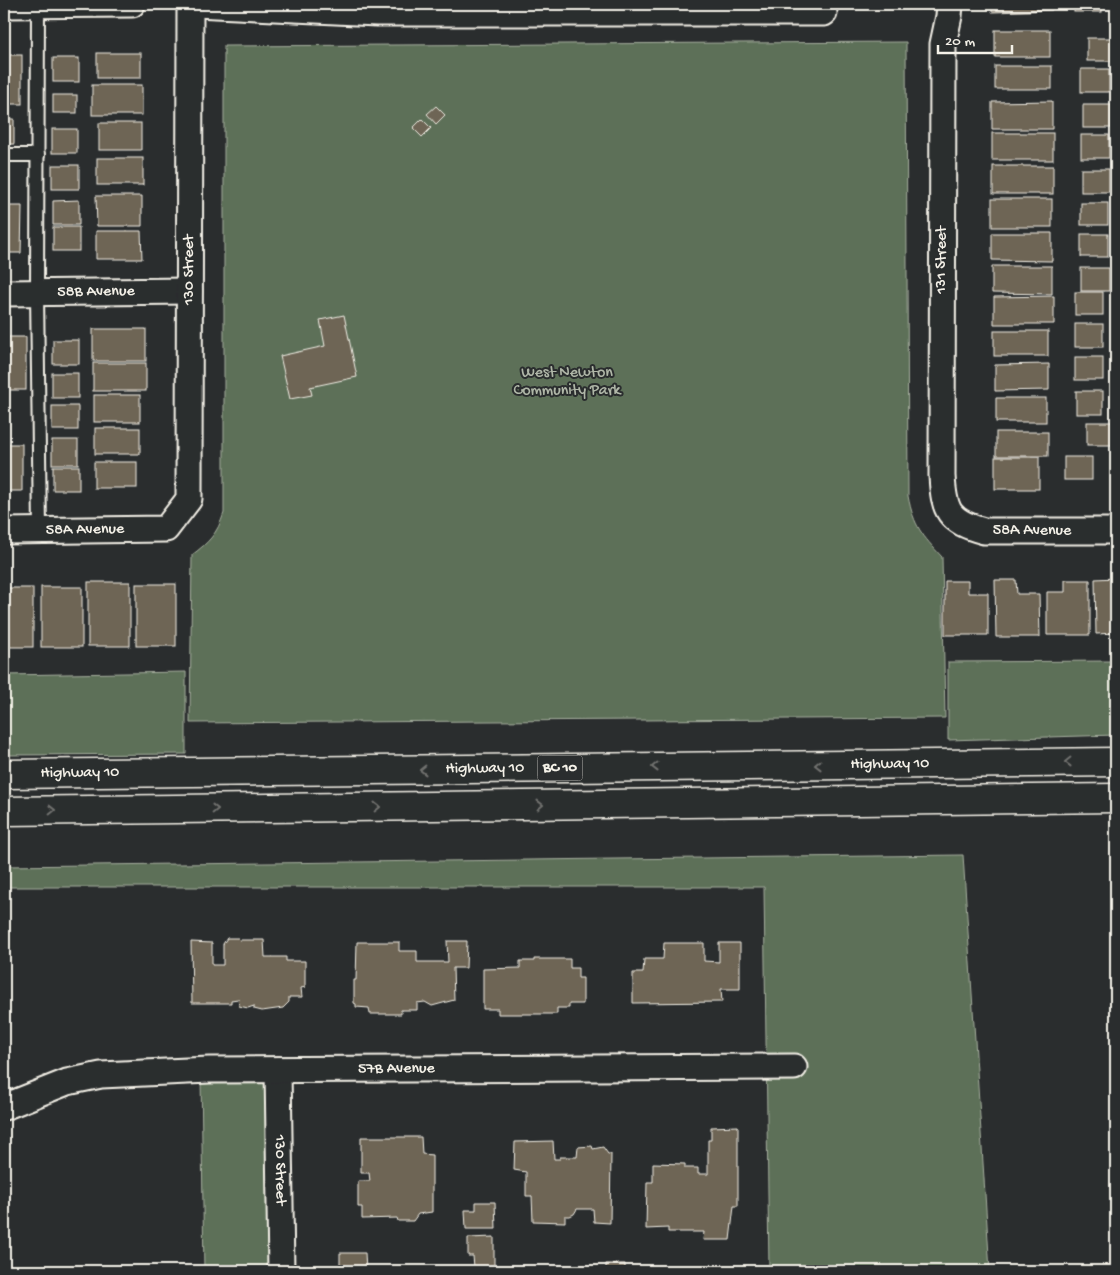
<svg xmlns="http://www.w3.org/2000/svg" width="1120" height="1275" font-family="'Gochi Hand',sans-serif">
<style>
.green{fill:#5d7059;stroke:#a8b0a0}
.building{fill:#6e6555;stroke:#f4f1e8}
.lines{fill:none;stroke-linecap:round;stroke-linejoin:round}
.service-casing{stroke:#f4f1e8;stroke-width:16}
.minor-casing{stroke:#f4f1e8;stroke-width:29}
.trunk-casing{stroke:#f4f1e8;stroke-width:31}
.service{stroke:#2a2d2e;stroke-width:12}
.minor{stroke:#2a2d2e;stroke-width:25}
.trunk{stroke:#2a2d2e;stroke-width:28}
.oneway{stroke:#71726f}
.labels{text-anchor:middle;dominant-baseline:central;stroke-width:4;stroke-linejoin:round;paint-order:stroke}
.shield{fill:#2a2d2e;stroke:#b7b6b0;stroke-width:1}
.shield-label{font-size:15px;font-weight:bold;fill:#f4f1e8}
.street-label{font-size:16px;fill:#f4f1e8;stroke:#2a2d2e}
.park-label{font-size:16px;fill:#b0b7a8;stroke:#2a2d2e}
</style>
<rect width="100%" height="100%" fill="#2a2d2e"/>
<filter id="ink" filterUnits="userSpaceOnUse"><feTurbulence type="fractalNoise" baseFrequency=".02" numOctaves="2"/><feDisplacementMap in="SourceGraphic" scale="10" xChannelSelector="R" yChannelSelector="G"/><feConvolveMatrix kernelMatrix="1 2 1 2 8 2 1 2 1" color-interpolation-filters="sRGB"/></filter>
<g filter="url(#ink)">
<g class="green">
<path d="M906 42 908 496C914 527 922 535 942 557L945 718 190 723 192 555C209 542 217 534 224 513V46Z"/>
<path d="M1116 661V735L948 740V662Z"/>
<path d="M186 672V754L4 755V675Z"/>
<path d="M963 855 990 1271H769L764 887H4V866Z"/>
<path d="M201 1079H272L279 1271H204Z"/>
</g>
<g class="building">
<path d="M992 4H1052V10L992 12Z"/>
<rect x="1074" y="4" width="28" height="8"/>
<rect x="995" y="30" width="55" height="27"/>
<rect x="1087" y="38" width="27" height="23"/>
<rect x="97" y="53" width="44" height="25"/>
<rect x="4" y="55" width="18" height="49"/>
<rect x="53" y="58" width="26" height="24"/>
<rect x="995" y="66" width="57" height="23"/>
<rect x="1081" y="69" width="28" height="23"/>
<rect x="92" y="85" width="50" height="30"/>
<rect x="53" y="95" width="24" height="18"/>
<path d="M1052 101V129H992V102Z"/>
<rect x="1083" y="105" width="28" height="23"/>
<path d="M436 106 445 115 436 124 427 114Z"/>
<rect x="4" y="119" width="10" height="25"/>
<path d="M422 119 431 128 422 137 413 128Z"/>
<rect x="99" y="123" width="42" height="27"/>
<rect x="52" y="129" width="25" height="24"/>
<rect x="992" y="133" width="61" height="27"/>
<rect x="1081" y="135" width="28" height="23"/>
<rect x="97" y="158" width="46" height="27"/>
<rect x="52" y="165" width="27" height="24"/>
<rect x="993" y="166" width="60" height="28"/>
<rect x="1081" y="169" width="28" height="23"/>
<path d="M4 185H6V206H22L21 253H4Z"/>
<path d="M96 196H142V226H97Z"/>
<rect x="992" y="199" width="60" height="28"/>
<path d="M79 200V225H53V201Z"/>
<rect x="1081" y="203" width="27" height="22"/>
<rect x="53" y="227" width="26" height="24"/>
<path d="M96 231H141L142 259H96Z"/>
<path d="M992 233H1052V261L992 260Z"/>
<rect x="1081" y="234" width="27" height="23"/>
<path d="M992 266H1052V294L992 293Z"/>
<rect x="1081" y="268" width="28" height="23"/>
<rect x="1075" y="292" width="28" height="23"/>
<path d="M1054 296V324H994V297Z"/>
<path d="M344 315 357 377 310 387 312 395 290 399 280 356 325 346 320 320Z"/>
<rect x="1075" y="324" width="28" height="23"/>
<rect x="93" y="329" width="53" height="32"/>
<rect x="994" y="331" width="54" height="25"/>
<rect x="4" y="337" width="22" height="53"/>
<rect x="53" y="340" width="26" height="24"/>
<rect x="1075" y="357" width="28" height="23"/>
<rect x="93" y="363" width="53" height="28"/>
<path d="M1049 364V390L995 391V365Z"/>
<rect x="52" y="373" width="26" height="25"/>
<rect x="1076" y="391" width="27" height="23"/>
<rect x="94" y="395" width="46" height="27"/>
<rect x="996" y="398" width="50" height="24"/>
<rect x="52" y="406" width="26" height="24"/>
<rect x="1087" y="422" width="28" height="23"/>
<rect x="95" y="428" width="45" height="26"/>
<rect x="996" y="432" width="52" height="24"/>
<rect x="52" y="440" width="26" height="24"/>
<rect x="4" y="444" width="18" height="47"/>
<rect x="995" y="457" width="44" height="32"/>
<rect x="1064" y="457" width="28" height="23"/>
<rect x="94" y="462" width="43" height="26"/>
<rect x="53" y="466" width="26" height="24"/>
<path d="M1116 578V633L1096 634 1095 579Z"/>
<path d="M995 580H1016L1017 594H1039L1040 637H996Z"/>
<path d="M1065 580H1090V635H1047V592H1065Z"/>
<path d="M945 581H968V593H988V635H945Z"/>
<rect x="88" y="582" width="42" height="64"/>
<rect x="136" y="584" width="40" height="62"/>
<rect x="41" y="587" width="41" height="60"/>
<rect x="4" y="588" width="29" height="59"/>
<path d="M227 938H238L240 940H264L265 957H286V961H305V987L301 988 302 997H289V1002L283 1008 262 1011 254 1009V1006L248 1008 239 1006 238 999 231 1000V1003H192L191 942 212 943V965H223V944Z"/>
<path d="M447 941H467L466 968H453L454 1000 432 1006 425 1002 417 1003V1010H401V1014H370L369 1008 356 1007V1004L354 1003V980H356L357 942H399V951H417V962H448Z"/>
<path d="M664 943H704V961L719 962V943H740V989H721L722 1002 633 1003V973H643L644 959H663Z"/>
<path d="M534 959H570V968H578V978H583V1004H569V1008H557V1014H498V1009H483V969L520 968V961H534Z"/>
<path d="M738 1126V1206H734L730 1240H703L704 1232H668V1228L646 1229 647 1182H653V1163L685 1164V1168H698V1174H708V1140H711V1127Z"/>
<path d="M361 1137H421L422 1154 432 1155V1212L418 1214 413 1221H398L397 1218 362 1219V1207H358V1181H370L369 1173H361Z"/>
<path d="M553 1141 554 1159H560V1157H577L578 1147 592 1146 593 1149 603 1147 608 1154H611L610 1223 594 1222 593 1209H577L574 1214 570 1216H565V1222L533 1221 532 1196H526V1172L514 1170 515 1142Z"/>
<path d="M476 1202H495L496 1229H466L465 1210H476Z"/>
<path d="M494 1237V1267H474L473 1256H468V1238Z"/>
<path d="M340 1253H365L366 1271H340Z"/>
<path d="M606 1264H625V1271H597V1269L606 1270Z"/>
</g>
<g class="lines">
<defs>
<g id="service">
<path d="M38 5 37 292 40 531"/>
<path d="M4 155H38"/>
</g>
<g id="minor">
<path d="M195 4 377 13H824"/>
<path id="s1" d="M950 4 949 16 943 44 942 476C944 511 948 521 984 531H1116"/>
<path d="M4 5 132 4"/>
<path id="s2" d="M4 293 189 291"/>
<path id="s3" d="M4 531 166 529 189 499 190 4"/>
<path id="s4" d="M278 1070 281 1271"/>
<path id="s5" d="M4 1107 67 1082 101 1075 209 1070 794 1067"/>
</g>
<g id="trunk">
<path id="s6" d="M4 774 1116 762"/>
<path d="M4 811 1116 798"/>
</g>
</defs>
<use href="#service" class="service-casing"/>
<use href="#minor" class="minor-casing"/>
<use href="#trunk" class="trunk-casing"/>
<use href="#service" class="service"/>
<use href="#minor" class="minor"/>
<use href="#trunk" class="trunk"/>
</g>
<defs><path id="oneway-chevron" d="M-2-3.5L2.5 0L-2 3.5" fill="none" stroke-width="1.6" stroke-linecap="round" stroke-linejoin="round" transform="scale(1.25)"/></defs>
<g class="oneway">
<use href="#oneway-chevron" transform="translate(1068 762) rotate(179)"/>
<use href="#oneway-chevron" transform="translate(818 765) rotate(179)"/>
<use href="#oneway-chevron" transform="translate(655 767) rotate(179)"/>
<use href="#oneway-chevron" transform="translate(423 770) rotate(179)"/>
<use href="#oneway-chevron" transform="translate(540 805) rotate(-1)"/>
<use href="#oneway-chevron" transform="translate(377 807) rotate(-1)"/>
<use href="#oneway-chevron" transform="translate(215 809) rotate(-1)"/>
<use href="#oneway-chevron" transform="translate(52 810) rotate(-1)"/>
</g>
</g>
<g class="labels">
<rect class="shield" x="537.5" y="755.5" width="45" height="25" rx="4"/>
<g class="shield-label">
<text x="560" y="768">BC 10</text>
</g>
<g class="street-label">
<text transform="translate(942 260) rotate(-90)">131 Street</text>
<text stroke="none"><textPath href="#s3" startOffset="429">130 Street</textPath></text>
<text stroke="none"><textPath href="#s2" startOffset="92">58B Avenue</textPath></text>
<text stroke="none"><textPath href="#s3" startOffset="81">58A Avenue</textPath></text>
<text stroke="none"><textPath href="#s1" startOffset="598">58A Avenue</textPath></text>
<text stroke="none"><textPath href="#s6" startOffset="886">Highway 10</textPath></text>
<text stroke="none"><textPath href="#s6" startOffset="481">Highway 10</textPath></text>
<text stroke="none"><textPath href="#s6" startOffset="76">Highway 10</textPath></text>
<text stroke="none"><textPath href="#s5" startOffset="398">57B Avenue</textPath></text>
<text stroke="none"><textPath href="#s4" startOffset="100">130 Street</textPath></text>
</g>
<g class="park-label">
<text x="567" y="373">West Newton<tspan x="567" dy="18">Community Park</tspan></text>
</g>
</g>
<rect width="1120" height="1275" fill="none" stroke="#2a2d2e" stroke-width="20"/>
<rect x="10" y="10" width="1100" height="1255" fill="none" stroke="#f4f1e8" stroke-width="2" filter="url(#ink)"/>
<path d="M938 45v8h74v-8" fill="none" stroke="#f4f1e8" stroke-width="2.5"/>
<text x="945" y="45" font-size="15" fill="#f4f1e8" stroke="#2a2d2e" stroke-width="4" paint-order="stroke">20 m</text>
</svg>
